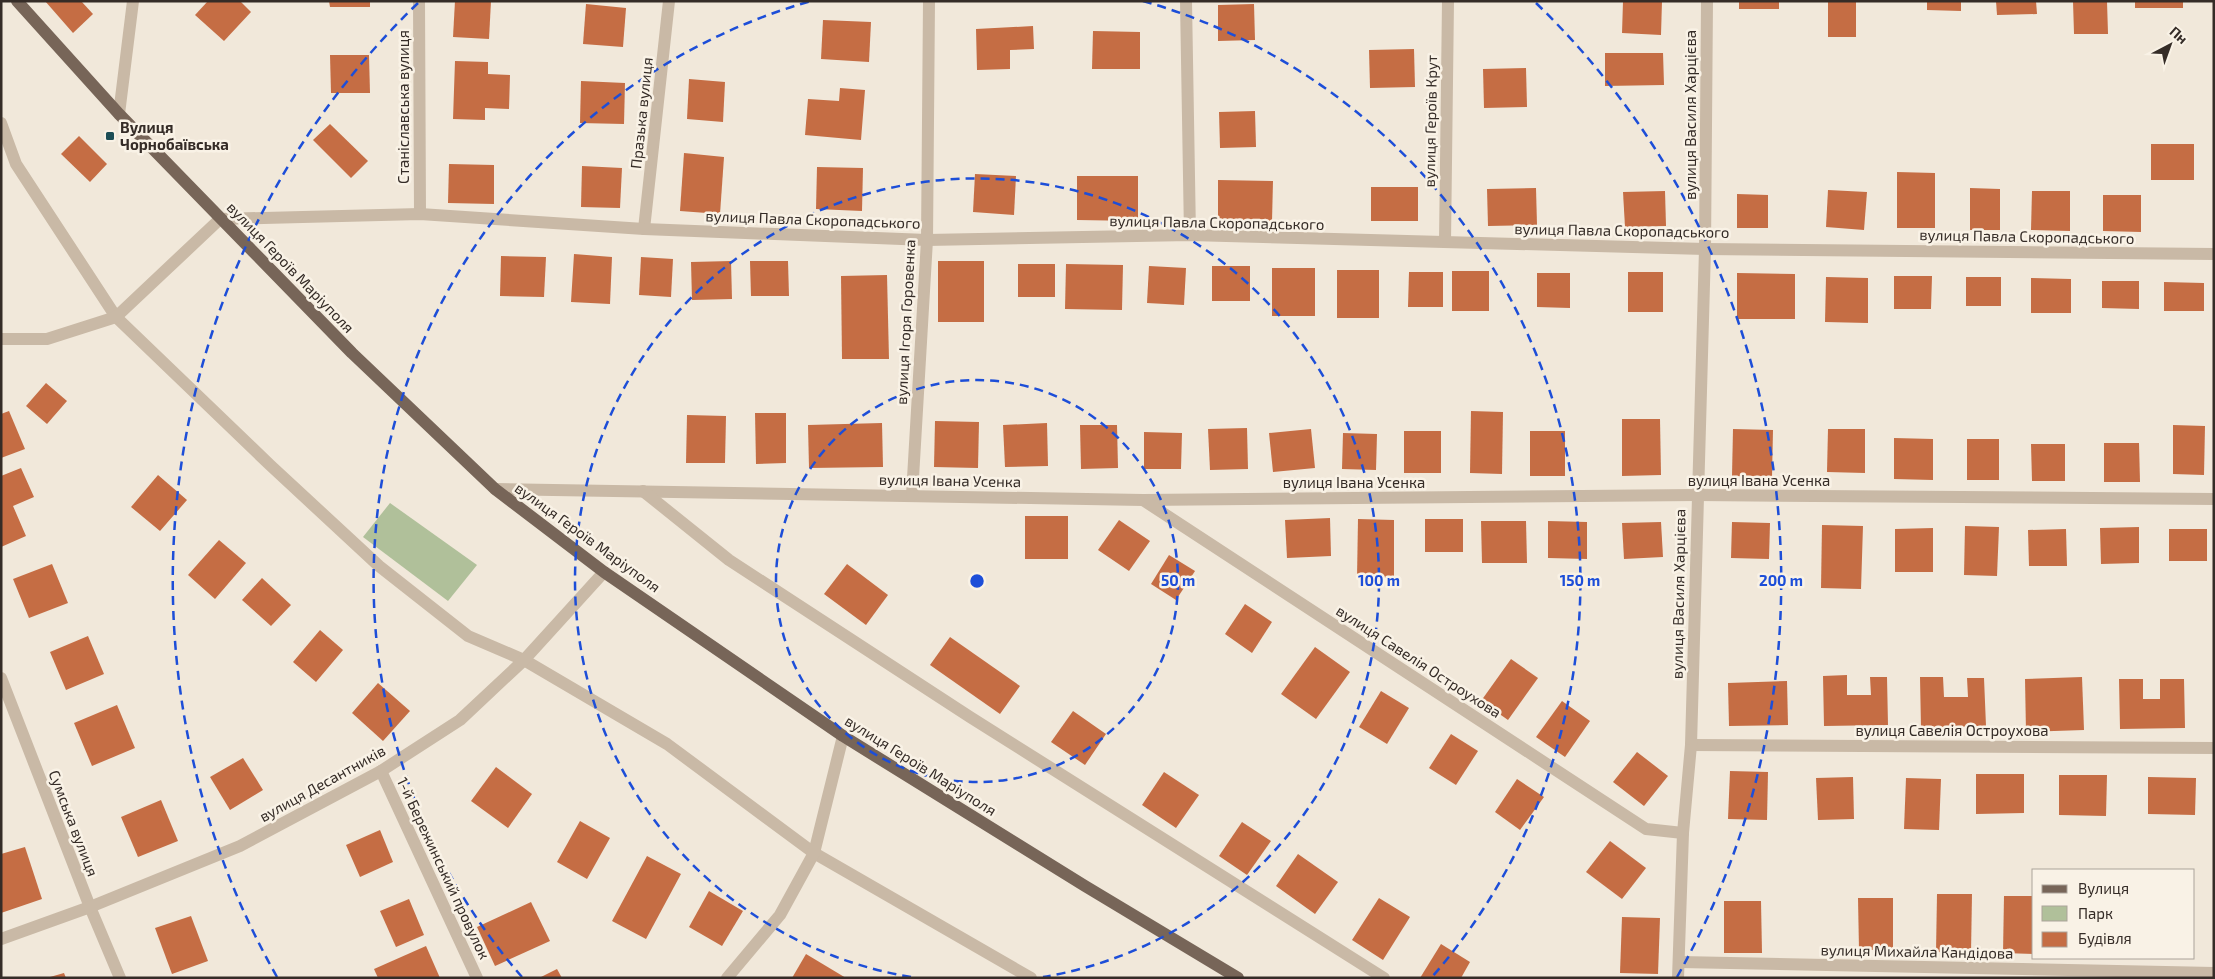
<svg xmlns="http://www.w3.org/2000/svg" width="2215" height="979" font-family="'Exo 2',sans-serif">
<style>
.green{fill:#b0c09a}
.building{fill:#c56d44}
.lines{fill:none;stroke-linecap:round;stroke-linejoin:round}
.minor{stroke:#c9b9a6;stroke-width:12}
.major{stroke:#776558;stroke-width:12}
.ring{fill:none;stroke:#1d4ed8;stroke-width:2.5;stroke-dasharray:9 6}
.poi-dot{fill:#1d4e56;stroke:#f9f2e6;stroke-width:2}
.labels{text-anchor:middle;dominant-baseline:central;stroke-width:5;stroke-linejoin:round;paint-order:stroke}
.street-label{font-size:15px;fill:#352c27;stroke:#f9f2e6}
.poi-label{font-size:15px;font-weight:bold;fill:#352c27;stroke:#f9f2e6;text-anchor:start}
.centre{fill:#1d4ed8;stroke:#f9f2e6;stroke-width:2.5}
.ring-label{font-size:15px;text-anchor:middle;font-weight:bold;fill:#1d4ed8;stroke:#f9f2e6;stroke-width:5;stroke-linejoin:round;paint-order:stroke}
</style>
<rect width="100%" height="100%" fill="#f1e8da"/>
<path class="green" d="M390 503 477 565 448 601 363 537Z"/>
<g class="building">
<path d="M45 1H81L93 14 73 33Z"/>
<path d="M208 1H240L251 12 224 41 195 15Z"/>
<path d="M329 1H370V7H330Z"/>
<path d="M455 1H491L489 39 453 37Z"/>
<path d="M1623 1H1662L1661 35 1622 33Z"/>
<rect x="1739" y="1" width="40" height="8"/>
<rect x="1828" y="1" width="28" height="36"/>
<path d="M1927 1H1961V11L1927 10Z"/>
<path d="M1996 1H2036L2037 14 1997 15Z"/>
<path d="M2073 1H2107L2108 34H2074Z"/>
<rect x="2135" y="1" width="48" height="7"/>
<path d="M586 4 626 8 623 47 583 44Z"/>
<path d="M1254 4 1255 40 1218 41V5Z"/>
<path d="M823 20 871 22 869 62 821 59Z"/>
<path d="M1033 26 1034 49 1010 50V69L977 70 976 29Z"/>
<path d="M1093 31 1140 32V69H1092Z"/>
<path d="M1414 49 1415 87 1370 88 1369 50Z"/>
<path d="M1605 53H1663L1664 85 1605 86Z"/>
<path d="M330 55H369L370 93H331Z"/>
<path d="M455 61 488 62V74L510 75 509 109 485 108V120L453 119Z"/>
<path d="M1526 68 1527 107 1484 108 1483 69Z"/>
<path d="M689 79 725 82 723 122 687 119Z"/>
<path d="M581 81 625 83 624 124 580 123Z"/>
<path d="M840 88 865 90 861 140 805 135 808 99 839 101Z"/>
<path d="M1255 111 1256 147 1220 148 1219 112Z"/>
<path d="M330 124 368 161 351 178 313 140Z"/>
<path d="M79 136 107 164 90 182 61 154Z"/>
<rect x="2151" y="144" width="43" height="36"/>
<path d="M684 153 724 157 720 214 680 211Z"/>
<path d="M449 164 494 165V204L448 203Z"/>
<path d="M582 166 622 168 620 208 581 207Z"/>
<path d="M817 167 863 168 862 211 816 209Z"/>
<path d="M1897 172 1935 173V228H1897Z"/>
<path d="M975 174 1016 176 1014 215 973 212Z"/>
<path d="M1077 176H1138V221L1077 220Z"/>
<path d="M1218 180 1273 181 1272 221 1218 220Z"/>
<rect x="1371" y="187" width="47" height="34"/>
<path d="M1536 188 1537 225 1488 226 1487 189Z"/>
<path d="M1970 188 2000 189V230H1970Z"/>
<path d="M1828 190 1867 192 1864 230 1826 227Z"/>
<path d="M1665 191 1666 226 1625 227 1623 192Z"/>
<path d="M2032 191H2070V231L2031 230Z"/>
<path d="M1737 194 1768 195V228H1737Z"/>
<path d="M2103 195H2141V232L2103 231Z"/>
<path d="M574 254 612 257 610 304 571 302Z"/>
<path d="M501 256 546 257 544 297 500 296Z"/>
<path d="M641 257 673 259 671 297 639 295Z"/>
<path d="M731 261 732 299 692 300 691 262Z"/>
<path d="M750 261H788L789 296H751Z"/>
<rect x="938" y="261" width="46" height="61"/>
<rect x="1018" y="264" width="37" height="33"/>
<path d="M1066 264 1123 265 1122 310 1065 309Z"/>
<path d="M1149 266 1186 268 1184 305 1147 303Z"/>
<rect x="1212" y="266" width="38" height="35"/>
<rect x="1272" y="268" width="43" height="48"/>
<rect x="1337" y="270" width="42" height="48"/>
<rect x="1452" y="271" width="37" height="40"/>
<path d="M1409 272H1443V307H1408Z"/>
<rect x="1628" y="272" width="35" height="40"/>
<path d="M1537 273H1570V308L1537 307Z"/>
<path d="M1737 273 1795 274V319H1737Z"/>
<path d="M887 275 889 359H842L841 276Z"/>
<path d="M1894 276H1932L1931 309H1894Z"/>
<path d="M1826 277 1868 278V323L1825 322Z"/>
<rect x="1966" y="277" width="35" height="29"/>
<path d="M2031 278 2071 279V313H2031Z"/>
<path d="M2102 281H2139V309L2102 308Z"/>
<path d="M2164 282 2204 283V311H2164Z"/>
<path d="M46 383 67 401 47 424 26 406Z"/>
<path d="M9 411 25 449 1 458V414Z"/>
<path d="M1471 411 1503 412 1502 474 1470 473Z"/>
<path d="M755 413H786V463L756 464Z"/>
<path d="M687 415 726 416 725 463H686Z"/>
<path d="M1622 419H1660L1661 475 1622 476Z"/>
<path d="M935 421 979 422 978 468 934 467Z"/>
<path d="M882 423 883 467 809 468 808 425Z"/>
<path d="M1047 423 1048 466 1005 467 1003 425Z"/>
<path d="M1080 425H1117L1118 468 1081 469Z"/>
<path d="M2173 425 2205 426 2204 475 2173 474Z"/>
<path d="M1247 428 1248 469 1210 470 1208 429Z"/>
<path d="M1311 429 1315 468 1273 472 1269 433Z"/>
<path d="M1733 429 1773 430 1772 477 1732 476Z"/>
<path d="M1828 429H1865V473L1827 472Z"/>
<rect x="1404" y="431" width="37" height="42"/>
<rect x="1530" y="431" width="35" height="45"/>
<path d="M1144 432 1182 433 1181 469H1144Z"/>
<path d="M1343 433 1377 434 1376 470 1342 469Z"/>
<path d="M1894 438 1933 439V480L1894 479Z"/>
<rect x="1967" y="439" width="32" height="41"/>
<path d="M2104 443H2139L2140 482H2104Z"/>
<path d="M2031 444H2065V481H2032Z"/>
<path d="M21 468 34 497 13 506 26 536 1 547V476Z"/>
<path d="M158 475 187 500 160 531 131 507Z"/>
<rect x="1025" y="516" width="43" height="43"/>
<path d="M1330 518 1331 556 1287 558 1285 520Z"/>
<path d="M1358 519 1394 520V578H1357Z"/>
<rect x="1425" y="519" width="38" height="33"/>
<path d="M1119 520 1150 541 1129 571 1098 550Z"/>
<path d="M1481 521H1526L1527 563H1482Z"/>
<path d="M1548 521 1587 522V559L1548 558Z"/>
<path d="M1661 522 1663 557 1624 559 1622 523Z"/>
<path d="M1732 522 1770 523 1769 559 1731 558Z"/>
<path d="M1822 525 1863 526 1861 589 1821 588Z"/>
<path d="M1965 526 1999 527 1997 576 1964 575Z"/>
<path d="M2139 527V563L2101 564 2100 528Z"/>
<path d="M1933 528V572H1895V529Z"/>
<path d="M2066 529 2067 566H2029L2028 530Z"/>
<rect x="2169" y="529" width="38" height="32"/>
<path d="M219 540 246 563 215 599 188 575Z"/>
<path d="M1169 555 1195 571 1176 600 1151 584Z"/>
<path d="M52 564 68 603 29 618 13 579Z"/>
<path d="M847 564 888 595 866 625 824 594Z"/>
<path d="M262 578 291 605 271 626 242 600Z"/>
<path d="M1245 604 1272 622 1252 653 1225 634Z"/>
<path d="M320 630 343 650 316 682 293 662Z"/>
<path d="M88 636 104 674 66 690 50 652Z"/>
<path d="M950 637 1020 686 1000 714 930 665Z"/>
<path d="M1315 647 1350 672 1316 719 1281 694Z"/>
<path d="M1511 659 1538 678 1508 720 1481 701Z"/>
<path d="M1847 675V695H1871L1870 677H1887L1888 725 1824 726 1823 676Z"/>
<path d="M1920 677H1943L1944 697H1968L1967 678H1984L1986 726 1921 728Z"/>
<path d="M2082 677 2084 730 2026 732 2025 679Z"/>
<path d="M2119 679H2143V699H2160V679H2184L2185 728 2120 729Z"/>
<path d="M1787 681 1788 725 1729 726 1728 683Z"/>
<path d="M378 683 410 711 383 741 352 713Z"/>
<path d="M1381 691 1409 708 1387 744 1359 727Z"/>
<path d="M1562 701 1590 721 1565 757 1536 737Z"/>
<path d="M117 705 135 748 92 766 74 723Z"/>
<path d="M1073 711 1106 734 1085 765 1051 742Z"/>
<path d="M1451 734 1478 751 1456 785 1429 768Z"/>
<path d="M1637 752 1668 776 1644 806 1613 782Z"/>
<path d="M243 758 263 790 230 810 210 777Z"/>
<path d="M496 767 532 794 508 828 471 801Z"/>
<path d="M1730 771 1768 772 1767 820 1728 819Z"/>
<path d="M1164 772 1199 795 1176 828 1142 805Z"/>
<path d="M1976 774H2024V813L1976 814Z"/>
<path d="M2059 775H2107L2106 816 2059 815Z"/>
<path d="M1853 777 1854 819 1818 820 1816 778Z"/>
<path d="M2148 777 2196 778 2195 815 2148 814Z"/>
<path d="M1906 778 1941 779 1939 830 1904 829Z"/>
<path d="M1517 779 1544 797 1520 830 1495 812Z"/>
<path d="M161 800 178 841 138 857 121 817Z"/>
<path d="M580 821 610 838 587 879 557 862Z"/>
<path d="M1242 822 1271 841 1247 875 1219 856Z"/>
<path d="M380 830 393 862 360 877 346 845Z"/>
<path d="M1610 841 1646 868 1622 899 1586 872Z"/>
<path d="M25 847 42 899 1 913V854Z"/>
<path d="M1298 854 1338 882 1315 914 1276 886Z"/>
<path d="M647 856 681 874 646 939 612 921Z"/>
<path d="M709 891 743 911 722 946 689 927Z"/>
<path d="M1937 894H1972L1971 953 1936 952Z"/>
<path d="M2004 896H2034V954L2003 953Z"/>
<path d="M1379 898 1410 917 1383 960 1352 940Z"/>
<path d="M1858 898H1893V950H1859Z"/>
<path d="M409 899 424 935 396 947 380 911Z"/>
<path d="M1724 901H1761L1762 953H1724Z"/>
<path d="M531 902 550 941 495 966 477 927Z"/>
<path d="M191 916 208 961 172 974 155 928Z"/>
<path d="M1622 917 1660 918 1658 974 1620 973Z"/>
<path d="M1441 944 1470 962 1461 978H1420Z"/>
<path d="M426 946 440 978H378L374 969Z"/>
<path d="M806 954 846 978H792Z"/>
<path d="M557 969 562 978H539Z"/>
<path d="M64 973 66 978H50V977Z"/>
</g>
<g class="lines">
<g class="minor">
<path d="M419 1 420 214"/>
<path d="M1186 1 1190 235"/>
<path d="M119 114 133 1"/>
<path d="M1 123 16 164 116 317 270 465 379 566 468 636 524 660 667 744 814 853 1031 978"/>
<path d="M644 229 669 1"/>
<path d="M1445 242 1448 1"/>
<path d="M1 339H47L116 317 220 219 420 214 644 229 927 240 1190 235 1705 249 2214 254"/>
<path d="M495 489 1143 500 1697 495 2214 499"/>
<path d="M643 491 729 560 970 717 1384 978"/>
<path d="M912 495 927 240 929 1"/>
<path d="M1143 500 1646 829 1683 833"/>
<path d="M1 678 90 907 120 978"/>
<path d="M1691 745 2214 748"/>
<path d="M381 771 477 978"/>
<path d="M1 939 90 907 240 846 381 771 460 720 524 660 604 572"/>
<path d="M1680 962 2214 973"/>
<path d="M727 978 780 915 814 853 843 736"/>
<path d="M1678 978 1683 833 1691 745 1705 249 1707 1"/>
</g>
<path class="major" d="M17 1 119 114 352 353 495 489 604 572 843 736 1085 886 1238 978"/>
</g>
<g class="ring">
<circle cx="977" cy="581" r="201"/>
<path d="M911 977A402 402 0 1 1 1043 977"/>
<path d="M522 977A603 603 0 0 1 811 1M1143 1A603 603 0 0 1 1432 977"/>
<path d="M277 977A804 804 0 0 1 418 3M1536 3A804 804 0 0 1 1677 977"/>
</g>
<rect class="poi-dot" x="105" y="131" width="10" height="10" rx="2.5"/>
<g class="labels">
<g class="street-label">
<text transform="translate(403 107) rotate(-90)">Станіславська вулиця</text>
<text transform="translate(641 113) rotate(-84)">Празька вулиця</text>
<text transform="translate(1690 115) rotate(-90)">вулиця Василя Харцієва</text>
<text transform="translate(1430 121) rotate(-89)">вулиця Героїв Крут</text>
<text transform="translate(813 219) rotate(2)">вулиця Павла Скоропадського</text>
<text transform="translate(1217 222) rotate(1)">вулиця Павла Скоропадського</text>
<text transform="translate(1622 230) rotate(1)">вулиця Павла Скоропадського</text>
<text transform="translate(2027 236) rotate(1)">вулиця Павла Скоропадського</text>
<text transform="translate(291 267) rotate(46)">вулиця Героїв Маріуполя</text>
<text transform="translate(905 322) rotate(-87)">вулиця Ігоря Горовенка</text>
<text transform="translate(950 480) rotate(1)">вулиця Івана Усенка</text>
<text x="1759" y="480">вулиця Івана Усенка</text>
<text x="1354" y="482">вулиця Івана Усенка</text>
<text transform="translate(588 537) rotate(36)">вулиця Героїв Маріуполя</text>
<text transform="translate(1678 594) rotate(-89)">вулиця Василя Харцієва</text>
<text transform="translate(1419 661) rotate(33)">вулиця Савелія Остроухова</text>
<text x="1952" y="730">вулиця Савелія Остроухова</text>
<text transform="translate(921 765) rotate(32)">вулиця Героїв Маріуполя</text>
<text transform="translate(322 783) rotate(-29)">вулиця Десантників</text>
<text transform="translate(74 823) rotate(69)">Сумська вулиця</text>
<text transform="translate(444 868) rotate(65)">1-й Бережинський провулок</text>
<text transform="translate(1917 951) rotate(1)">вулиця Михайла Кандідова</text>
</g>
<g class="poi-label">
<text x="120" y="127">Вулиця<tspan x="120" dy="17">Чорнобаївська</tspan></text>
</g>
</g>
<circle cx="977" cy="581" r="8" class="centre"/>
<g class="ring-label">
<text x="1178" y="586">50 m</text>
<text x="1379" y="586">100 m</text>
<text x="1580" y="586">150 m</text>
<text x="1781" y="586">200 m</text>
</g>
<rect width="2215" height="979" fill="none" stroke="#352c27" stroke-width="5"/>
<rect x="2032" y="869" width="162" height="90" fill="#f9f2e6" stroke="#aba39a"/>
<rect x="2042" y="885" width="25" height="8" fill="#776558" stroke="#aba39a"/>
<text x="2078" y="894" font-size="15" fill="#352c27">Вулиця</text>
<rect x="2042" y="906" width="25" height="15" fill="#b0c09a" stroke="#aba39a"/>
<text x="2078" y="919" font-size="15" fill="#352c27">Парк</text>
<rect x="2042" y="932" width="25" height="15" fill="#c56d44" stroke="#aba39a"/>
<text x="2078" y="944" font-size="15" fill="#352c27">Будівля</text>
<g transform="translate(2170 45) rotate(41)" stroke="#f9f2e6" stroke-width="4" paint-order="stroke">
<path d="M0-4L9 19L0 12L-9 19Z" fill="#352c27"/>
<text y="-8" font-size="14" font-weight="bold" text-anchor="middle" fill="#352c27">Пн</text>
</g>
</svg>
